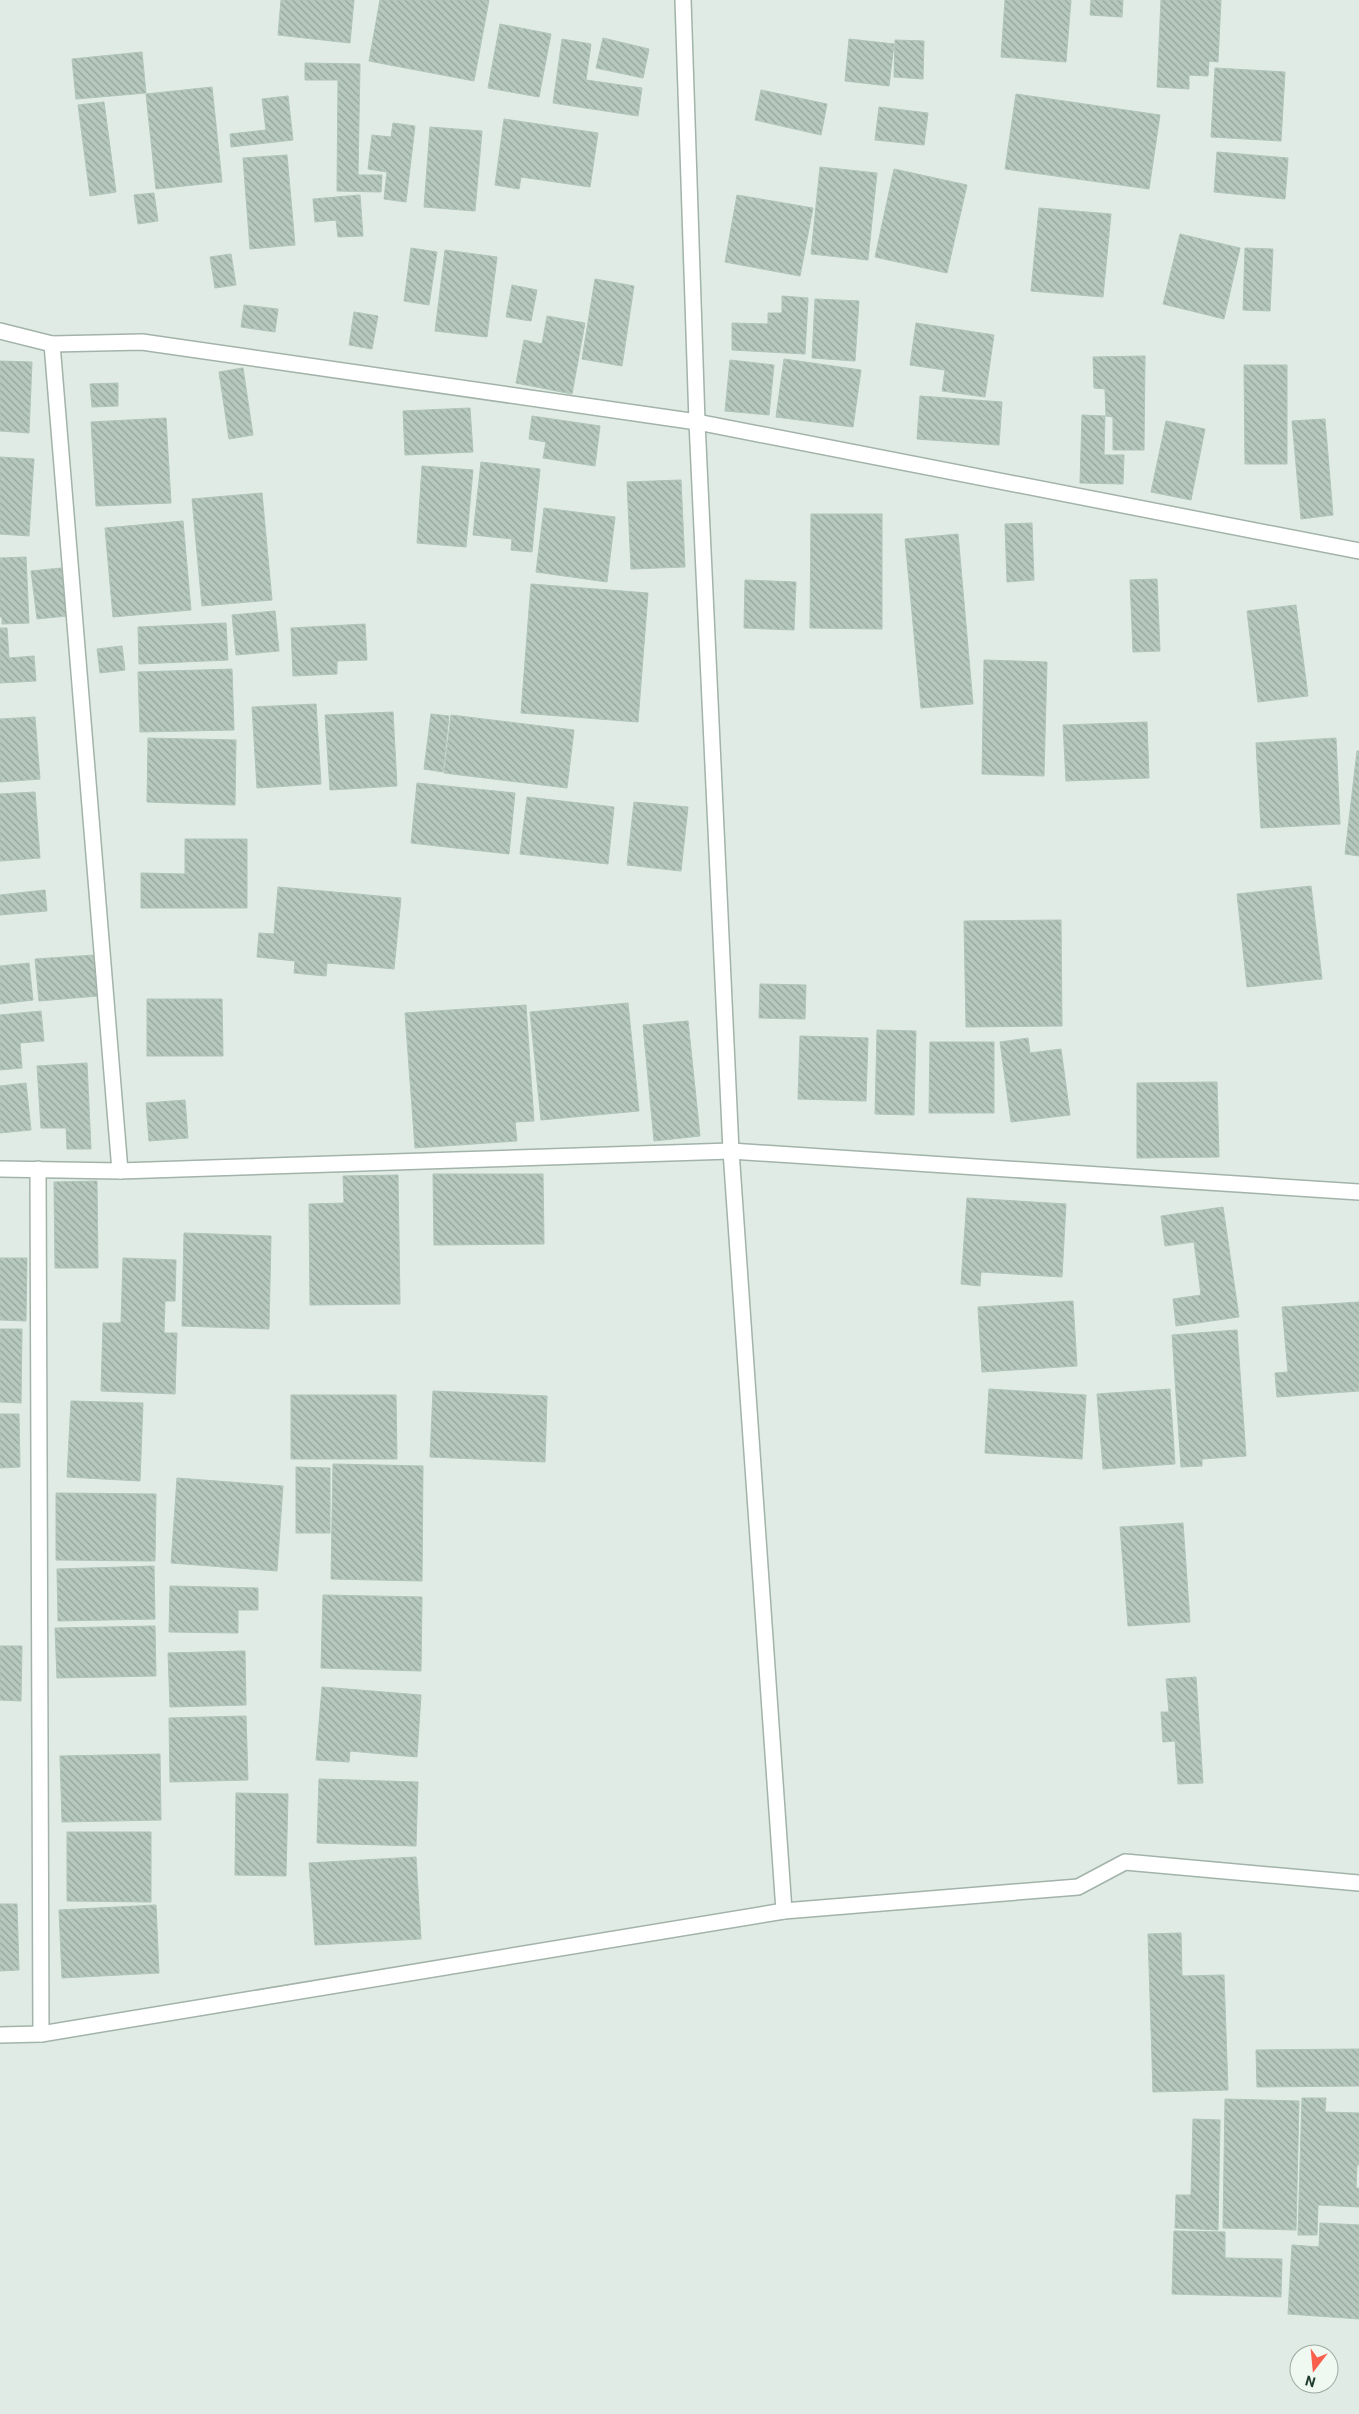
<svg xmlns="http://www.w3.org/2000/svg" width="1359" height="2414" font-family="Roboto,sans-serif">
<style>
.building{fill:url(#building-back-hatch);stroke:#b1c5ba}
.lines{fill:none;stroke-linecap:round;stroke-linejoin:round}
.minor-casing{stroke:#a2b3aa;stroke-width:18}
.minor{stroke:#fff;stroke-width:15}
</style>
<defs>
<pattern id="building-back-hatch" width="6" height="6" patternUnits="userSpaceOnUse" patternTransform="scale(1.25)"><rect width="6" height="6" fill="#b7c9bf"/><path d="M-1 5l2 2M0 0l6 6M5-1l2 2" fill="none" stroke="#94a49c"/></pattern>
</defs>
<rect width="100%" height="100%" fill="#dfebe4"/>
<g class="building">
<path d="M281 0H354L350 43 278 35Z"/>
<path d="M380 0H489L474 81 369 61Z"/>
<path d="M1005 0H1071L1066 62 1001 57Z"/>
<path d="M1091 0H1123L1122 17 1090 15Z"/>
<path d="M1161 0H1221L1218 62 1209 61 1208 76 1189 75V89L1157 87Z"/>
<path d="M500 24 551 34 539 97 488 88Z"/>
<path d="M603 38 649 49 643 78 596 68Z"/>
<path d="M562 39 591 44 586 80 642 88 638 116 553 103Z"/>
<path d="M849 39 894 44 889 86 845 81Z"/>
<path d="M895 40 924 41 923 79 894 77Z"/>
<path d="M142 52 146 93 76 99 72 59Z"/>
<path d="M305 63 360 64 358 175H382L381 192 337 191 338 80H305Z"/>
<path d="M1215 68 1285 72 1281 141 1211 137Z"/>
<path d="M212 87 222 182 156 189 146 94Z"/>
<path d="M761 90 827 104 821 135 755 120Z"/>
<path d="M1016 94 1160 115 1149 189 1005 169Z"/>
<path d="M288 96 293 140 231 147 230 134 266 130 262 99Z"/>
<path d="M104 102 116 192 90 196 78 105Z"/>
<path d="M879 107 928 113 924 145 875 140Z"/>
<path d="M504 119 598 133 590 187 521 177 519 189 495 185Z"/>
<path d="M393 123 415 126 406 202 384 199 387 172 368 169 372 135 391 137Z"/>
<path d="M430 127 482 131 475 211 424 207Z"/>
<path d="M1217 152 1288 158 1285 199 1214 192Z"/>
<path d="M287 155 295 245 250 249 243 158Z"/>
<path d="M820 167 877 173 868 260 811 254Z"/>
<path d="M894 169 967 185 947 273 875 257Z"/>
<path d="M154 193 158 221 138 224 134 195Z"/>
<path d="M360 195 363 236 338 237 336 220 315 222 313 199Z"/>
<path d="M737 195 813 208 800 276 725 262Z"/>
<path d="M1039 208 1111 214 1103 297 1031 291Z"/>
<path d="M1180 234 1240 248 1224 319 1163 304Z"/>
<path d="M411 248 437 252 429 305 404 301Z"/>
<path d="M1245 248 1273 249 1270 311 1243 310Z"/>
<path d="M445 250 497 257 487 337 435 331Z"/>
<path d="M231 254 236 285 215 288 210 257Z"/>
<path d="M595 279 634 286 622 366 582 359Z"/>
<path d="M512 285 537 290 531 321 506 317Z"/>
<path d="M782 296 808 298 805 354 732 350V323L768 324V313H782Z"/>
<path d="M815 299 859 301 855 361 812 358Z"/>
<path d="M244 305 278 309 275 332 241 327Z"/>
<path d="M354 312 378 316 372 349 349 345Z"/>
<path d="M547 316 585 323 572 394 516 383 524 340 542 344Z"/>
<path d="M916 323 994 335 985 397 942 391 945 370 910 365Z"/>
<path d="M1145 356 1144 450H1113V417L1106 416 1105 389 1094 388 1093 357Z"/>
<path d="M784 359 861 370 853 427 776 417Z"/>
<path d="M730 360 774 365 769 415 725 411Z"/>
<path d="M0 361 32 362 29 433 0 431Z"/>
<path d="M1244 365H1287V464H1245Z"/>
<path d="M243 368 253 435 229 439 219 372Z"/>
<path d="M118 383V406L92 407 90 384Z"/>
<path d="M920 396 1002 402 999 445 917 439Z"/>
<path d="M470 408 473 452 405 455 403 411Z"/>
<path d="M1082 415 1105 416 1104 455H1124L1123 484 1080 483Z"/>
<path d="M532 416 600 426 595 466 543 458 546 442 529 439Z"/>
<path d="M166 418 171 503 96 506 91 422Z"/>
<path d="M1325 419 1333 515 1301 519 1292 421Z"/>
<path d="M1166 421 1205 429 1191 500 1151 492Z"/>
<path d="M0 457 34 459 29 536 0 534Z"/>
<path d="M481 462 540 469 532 552 511 550 512 539 473 535Z"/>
<path d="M422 466 473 470 466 547 417 543Z"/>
<path d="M681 480 685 567 631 569 627 482Z"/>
<path d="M262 493 272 600 202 606 192 499Z"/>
<path d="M544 508 615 517 607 582 536 572Z"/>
<path d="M811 514H882V629L810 628Z"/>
<path d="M183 521 191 610 113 617 105 528Z"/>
<path d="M1032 523 1034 580 1007 582 1005 524Z"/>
<path d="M958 534 973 704 921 708 905 539Z"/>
<path d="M26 557 29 623 2 624V617H0V558Z"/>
<path d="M61 568 67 616 37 619 31 571Z"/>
<path d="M1157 579 1160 651 1133 652 1130 580Z"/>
<path d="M745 580 796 582 794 630 744 628Z"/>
<path d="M531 584 648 593 638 722 521 713Z"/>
<path d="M1296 605 1308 696 1258 702 1247 611Z"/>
<path d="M275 611 279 651 236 655 232 615Z"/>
<path d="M226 623 228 660 139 664 138 627Z"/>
<path d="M365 624 367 660 337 661V674L293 676 291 628Z"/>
<path d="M0 628H7L9 658 34 656 36 681 0 683Z"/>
<path d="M122 646 125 670 100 673 97 649Z"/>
<path d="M984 660 1047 662 1044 776 982 774Z"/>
<path d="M232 669 234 730 140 732 138 672Z"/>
<path d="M316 704 321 784 257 788 252 707Z"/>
<path d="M393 712 397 786 330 790 325 715Z"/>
<path d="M431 714 449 716 443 772 424 769Z"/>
<path d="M451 715 574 730 567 788 444 773Z"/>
<path d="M35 717 40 779 0 782V719Z"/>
<path d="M1147 722 1149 778 1066 781 1063 725Z"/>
<path d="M148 738 236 740 235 805 147 802Z"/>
<path d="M1336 738 1340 824 1261 828 1256 743Z"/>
<path d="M1357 751H1359V856L1345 854Z"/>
<path d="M417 783 515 793 509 854 411 843Z"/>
<path d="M35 792 40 858 0 861V794Z"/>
<path d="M527 797 614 807 608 864 520 854Z"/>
<path d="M634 802 688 807 681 871 627 865Z"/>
<path d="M185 839H247V908H141V873L185 874Z"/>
<path d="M1311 886 1322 979 1247 987 1237 894Z"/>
<path d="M278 887 401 898 394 969 327 963 326 976 294 973 295 961 257 957 259 933 274 934Z"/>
<path d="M45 890 47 911 0 915V895Z"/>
<path d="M1061 920 1062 1026 966 1027 964 921Z"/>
<path d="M95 955 98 996 39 1001 35 959Z"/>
<path d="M29 963 33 1000 0 1004V966Z"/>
<path d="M760 984 806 985 805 1019 759 1018Z"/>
<path d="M147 999H222L223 1056H147Z"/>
<path d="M628 1003 639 1111 541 1120 530 1012Z"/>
<path d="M526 1005 534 1121 515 1122 517 1141 415 1148 405 1013Z"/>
<path d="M41 1011 44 1041 20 1043 22 1068 0 1070V1015Z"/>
<path d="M688 1021 700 1136 654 1141 643 1025Z"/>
<path d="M877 1030 916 1031 914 1115 875 1114Z"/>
<path d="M800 1036 868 1038 866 1101 798 1099Z"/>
<path d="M1028 1038 1030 1053 1061 1049 1070 1115 1011 1122 1000 1042Z"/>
<path d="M930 1042H994V1113H929Z"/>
<path d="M87 1063 91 1149H67L66 1128H41L37 1066Z"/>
<path d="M1217 1082 1219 1157 1137 1158V1083Z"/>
<path d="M26 1083 31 1130 0 1133V1086Z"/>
<path d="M185 1100 188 1138 149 1141 146 1103Z"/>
<path d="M433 1174H543L544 1244 434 1245Z"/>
<path d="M398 1175 400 1304 310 1305 309 1204 344 1203 343 1176Z"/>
<path d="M97 1181 98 1268H55L54 1182Z"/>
<path d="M967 1198 1066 1204 1062 1277 981 1272 980 1286 961 1284Z"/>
<path d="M1223 1207 1239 1317 1176 1326 1173 1299 1201 1295 1194 1242 1165 1246 1161 1216Z"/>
<path d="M184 1233 271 1236 269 1329 182 1326Z"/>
<path d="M0 1258H27L26 1321 0 1320Z"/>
<path d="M123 1258 176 1260 175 1301H165L164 1333H177L175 1394 101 1391 103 1323H121Z"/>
<path d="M1073 1301 1077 1366 982 1372 978 1307Z"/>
<path d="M1359 1302V1391L1277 1397 1275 1373 1288 1372 1282 1307Z"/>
<path d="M0 1329H22L21 1403 0 1402Z"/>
<path d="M1237 1330 1246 1456 1202 1459V1466L1181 1467 1172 1335Z"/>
<path d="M989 1389 1086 1395 1082 1459 985 1453Z"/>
<path d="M1170 1389 1175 1464 1103 1469 1097 1394Z"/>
<path d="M433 1391 547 1396 545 1462 430 1457Z"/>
<path d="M291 1395H396L397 1459H291Z"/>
<path d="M71 1401 143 1403 140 1481 67 1477Z"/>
<path d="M0 1414H19L20 1467 0 1468Z"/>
<path d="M333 1464 423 1466 422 1581 331 1579Z"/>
<path d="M296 1467 330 1468V1533H296Z"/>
<path d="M177 1478 283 1486 277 1571 171 1563Z"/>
<path d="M56 1493 156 1494 155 1561 56 1560Z"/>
<path d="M1183 1523 1190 1622 1128 1626 1120 1527Z"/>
<path d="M154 1566 155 1619 58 1621 57 1569Z"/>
<path d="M170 1586 258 1588V1610H238V1633L169 1632Z"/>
<path d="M323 1595 422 1597 421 1671 321 1668Z"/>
<path d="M155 1626 156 1676 57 1678 55 1628Z"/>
<path d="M0 1646H22L21 1701 0 1700Z"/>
<path d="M245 1651 246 1705 170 1707 168 1653Z"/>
<path d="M1196 1677 1203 1783 1178 1784 1175 1741 1163 1742 1161 1712H1169L1166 1679Z"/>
<path d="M322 1687 421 1695 417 1757 350 1751 349 1762 316 1760Z"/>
<path d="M246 1716 248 1780 170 1782 169 1718Z"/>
<path d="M160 1754 161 1820 62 1822 60 1756Z"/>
<path d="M319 1779 418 1782 416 1846 317 1843Z"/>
<path d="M236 1793 288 1794 286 1876 235 1875Z"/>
<path d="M67 1832H151V1902L67 1901Z"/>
<path d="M416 1857 421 1939 315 1945 309 1863Z"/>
<path d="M0 1904H17L19 1970 0 1971Z"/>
<path d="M156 1905 159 1973 62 1978 59 1910Z"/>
<path d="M1181 1933 1182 1976 1224 1975 1228 2090 1153 2092 1148 1934Z"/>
<path d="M1359 2049V2086L1257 2087 1256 2050Z"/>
<path d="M1302 2098H1326L1325 2112 1359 2113V2165H1357L1356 2188H1359V2207L1318 2205 1317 2235H1298Z"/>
<path d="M1225 2099 1299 2101 1296 2230 1223 2228Z"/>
<path d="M1193 2119 1220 2120 1218 2230 1175 2228 1176 2195H1191Z"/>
<path d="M1320 2223 1359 2225V2319L1288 2314 1292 2245 1319 2247Z"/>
<path d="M1174 2231 1225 2232V2258L1282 2259 1281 2297 1172 2294Z"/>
</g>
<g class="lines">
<defs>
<g id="minor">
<path d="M683 0 697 422 731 1151 784 1911"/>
<path d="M0 331 52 344 142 342 697 422 1359 551"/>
<path d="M52 344 120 1171"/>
<path d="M0 1169 120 1171 731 1151 1359 1192"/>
<path d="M38 1169 41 2034"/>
<path d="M0 2035 41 2034 784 1911 1078 1887 1125 1862 1359 1883"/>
</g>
</defs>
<use href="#minor" class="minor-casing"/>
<use href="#minor" class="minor"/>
</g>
<g transform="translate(1314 2369) rotate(196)"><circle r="24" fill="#f0f8f2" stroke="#9cada4"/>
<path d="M0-4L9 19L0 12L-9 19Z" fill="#fa5f4e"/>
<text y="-8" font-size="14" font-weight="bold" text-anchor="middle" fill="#1f3c30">N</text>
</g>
</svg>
